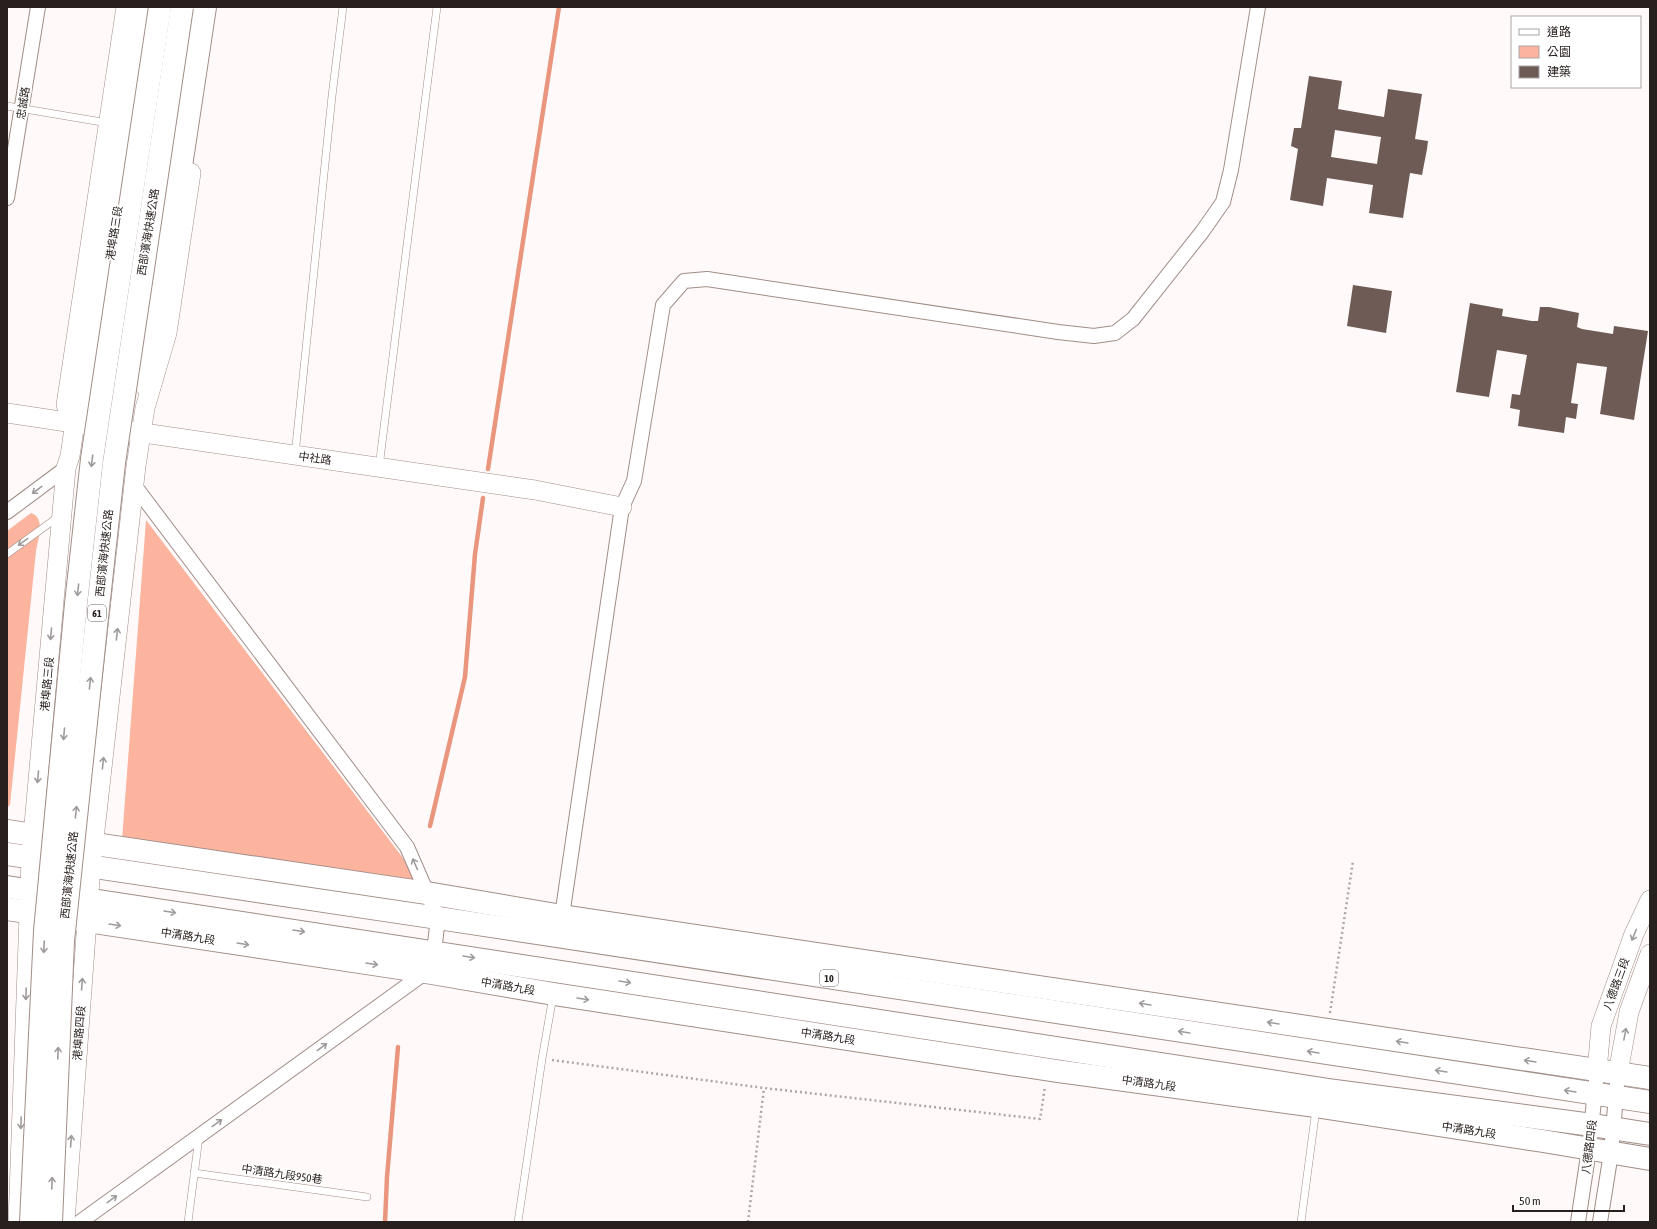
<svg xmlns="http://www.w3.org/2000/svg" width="1657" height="1229" font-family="'Asap Condensed','Noto Sans TC',sans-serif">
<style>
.green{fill:#fdb49f}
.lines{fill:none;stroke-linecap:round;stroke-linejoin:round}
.stream{stroke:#ea957e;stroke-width:4.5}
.building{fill:#6e5b56;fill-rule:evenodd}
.lane-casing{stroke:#a18d87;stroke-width:8}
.street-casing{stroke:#a18d87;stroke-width:16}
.secondary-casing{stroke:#a18d87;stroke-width:20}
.primary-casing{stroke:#a18d87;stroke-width:24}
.highway-casing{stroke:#a18d87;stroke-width:24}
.path{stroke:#aca6a5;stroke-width:2.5;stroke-dasharray:2 3;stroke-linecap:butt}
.lane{stroke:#fff;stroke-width:7}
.street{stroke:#fff;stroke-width:14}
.secondary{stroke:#fff;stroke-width:19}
.primary{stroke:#fff;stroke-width:22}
.highway{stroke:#fff;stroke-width:22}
.highway-bridge-casing{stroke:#a18d87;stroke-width:24;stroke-linecap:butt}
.highway-bridge{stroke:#fff;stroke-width:22}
.oneway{stroke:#9e9b9a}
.labels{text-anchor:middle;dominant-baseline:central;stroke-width:4;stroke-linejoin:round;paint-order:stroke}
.shield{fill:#fff;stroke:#686362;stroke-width:1}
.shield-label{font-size:10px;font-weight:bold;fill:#28201e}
.street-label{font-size:11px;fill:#28201e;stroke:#fff}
</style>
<rect width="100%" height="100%" fill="#fffaf9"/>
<g class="green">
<path d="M31 513C46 518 38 539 36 551L10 805 7 808V531Z"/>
<path d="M146 520 422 883 122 840Z"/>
</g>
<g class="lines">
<g class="stream">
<path d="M488 469 559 7"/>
<path d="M430 826 465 677 475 554 483 498"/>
<path d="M385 1222 387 1177 398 1047"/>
</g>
</g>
<g class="building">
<path d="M1309 76 1342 81 1338 109 1384 117 1388 89 1422 94 1415 139 1428 141 1427 149 1422 175 1410 173 1403 218 1369 213 1373 185 1327 178 1323 206 1290 200 1298 149 1291 146 1294 128H1301ZM1335 130 1381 137 1377 164 1331 157Z"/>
<path d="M1353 285 1392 291 1386 333 1347 326Z"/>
<path d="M1470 303 1503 309 1502 316 1532 321H1538L1540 307H1549L1579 313 1577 327 1582 329 1613 334 1614 326 1648 331 1634 420 1600 414 1607 367 1577 363 1571 403 1578 404 1576 419 1566 417 1564 433 1518 426 1520 410 1510 408 1512 394 1520 395 1527 355 1497 350 1489 397 1456 392Z"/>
</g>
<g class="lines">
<defs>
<g id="lane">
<path d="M7 106 108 123"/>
<path d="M295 455 332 96 343 7"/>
<path d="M379 467 437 7"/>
<path d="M7 554 58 517"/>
<path d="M194 1173 367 1197"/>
<path d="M188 1222 199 1137"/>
<path d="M518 1222 542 1059 553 996"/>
<path d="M1301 1222 1316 1109"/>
</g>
<g id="street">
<path d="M7 198 38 7"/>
<path d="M7 512 66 468"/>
<path d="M562 916 622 507 634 481 663 305 684 281 707 279 1058 332 1094 336 1115 333 1133 319 1202 232 1223 202 1231 170 1258 7"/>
<path d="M80 1222 426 972 434 952 438 918 407 847 134 485"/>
<path d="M1578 1222 1589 1149 1597 1071"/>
<path d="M1600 1222 1611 1153 1618 1073"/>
</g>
<g id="secondary">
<path d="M145 386V331L193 7"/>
<path d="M66 405 126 7"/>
<path d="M88 407 148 7"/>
<path d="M7 413 87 425"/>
<path d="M130 431 535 490 622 507"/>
<path d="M1597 1071 1601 1026 1634 934 1650 900"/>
<path d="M1618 1073 1629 1012 1650 954"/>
<path d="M18 1222 31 858 66 468 70 456 80 388"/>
<path d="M65 1222 91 866 136 466 145 408 167 333 191 173"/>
</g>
<g id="primary">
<path d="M7 831 427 893 562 916 1650 1078"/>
<path d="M7 854 438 918 1650 1102"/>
<path d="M7 887 1329 1090 1592 1125 1650 1134"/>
<path d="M7 909 426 972 554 994 1057 1071 1316 1106 1543 1141 1650 1159"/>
</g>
<g id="highway">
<path d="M156 332 205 7"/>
<path d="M80 388 137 7"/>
</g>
</defs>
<use href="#lane" class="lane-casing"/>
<use href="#street" class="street-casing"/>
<use href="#secondary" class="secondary-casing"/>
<use href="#primary" class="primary-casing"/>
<use href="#highway" class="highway-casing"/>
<g class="path">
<path d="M1330 1013 1353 861"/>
<path d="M552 1060 764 1088 1040 1119 1045 1087"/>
<path d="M748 1222 764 1088"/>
</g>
<use href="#lane" class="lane"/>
<use href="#street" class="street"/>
<use href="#secondary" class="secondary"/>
<use href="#primary" class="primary"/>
<use href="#highway" class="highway"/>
<defs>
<g id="highway-bridge">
<path d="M31 1222 45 931 76 604 92 459 160 7"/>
<path d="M51 1222 63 941 98 608 114 463 182 7"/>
</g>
</defs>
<use href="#highway-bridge" class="highway-bridge-casing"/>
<use href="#highway-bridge" class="highway-bridge"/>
</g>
<defs><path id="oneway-shaft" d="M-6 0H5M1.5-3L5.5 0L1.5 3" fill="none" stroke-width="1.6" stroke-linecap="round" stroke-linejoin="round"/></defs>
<g class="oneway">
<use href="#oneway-shaft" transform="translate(92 461) rotate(97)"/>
<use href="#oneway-shaft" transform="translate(37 490) rotate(143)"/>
<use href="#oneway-shaft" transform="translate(23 542) rotate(144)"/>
<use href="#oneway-shaft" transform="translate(78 590) rotate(96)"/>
<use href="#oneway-shaft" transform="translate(51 634) rotate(95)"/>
<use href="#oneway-shaft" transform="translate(117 634) rotate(-84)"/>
<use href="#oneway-shaft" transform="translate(90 683) rotate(-84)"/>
<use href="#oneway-shaft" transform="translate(64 734) rotate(95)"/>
<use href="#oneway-shaft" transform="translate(103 763) rotate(-84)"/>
<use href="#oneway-shaft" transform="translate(38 777) rotate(95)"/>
<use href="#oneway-shaft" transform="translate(76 812) rotate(-84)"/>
<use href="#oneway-shaft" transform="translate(415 864) rotate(-114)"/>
<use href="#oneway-shaft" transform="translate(170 912) rotate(9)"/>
<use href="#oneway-shaft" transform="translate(115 925) rotate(9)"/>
<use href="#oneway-shaft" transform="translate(299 931) rotate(9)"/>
<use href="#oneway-shaft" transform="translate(1634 935) rotate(112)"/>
<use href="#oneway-shaft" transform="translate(243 944) rotate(9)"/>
<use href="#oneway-shaft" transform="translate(44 947) rotate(93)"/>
<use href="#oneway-shaft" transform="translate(469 957) rotate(9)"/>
<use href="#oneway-shaft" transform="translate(372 964) rotate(9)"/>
<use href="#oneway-shaft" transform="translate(625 982) rotate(9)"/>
<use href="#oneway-shaft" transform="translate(82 984) rotate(-86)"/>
<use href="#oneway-shaft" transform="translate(26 994) rotate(92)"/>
<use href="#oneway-shaft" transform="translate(583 999) rotate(9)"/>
<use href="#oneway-shaft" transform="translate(1145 1004) rotate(-171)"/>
<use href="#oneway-shaft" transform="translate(1273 1023) rotate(-171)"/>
<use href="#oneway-shaft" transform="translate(1184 1032) rotate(-171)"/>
<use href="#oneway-shaft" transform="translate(1625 1034) rotate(-79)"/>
<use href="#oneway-shaft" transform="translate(1402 1042) rotate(-171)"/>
<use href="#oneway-shaft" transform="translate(322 1047) rotate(-36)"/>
<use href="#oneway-shaft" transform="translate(1313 1052) rotate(-171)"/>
<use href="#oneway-shaft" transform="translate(58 1053) rotate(-88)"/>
<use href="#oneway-shaft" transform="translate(1530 1061) rotate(-171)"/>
<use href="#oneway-shaft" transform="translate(1441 1071) rotate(-171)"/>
<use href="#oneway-shaft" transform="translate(1570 1091) rotate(-171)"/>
<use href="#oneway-shaft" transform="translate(21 1123) rotate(92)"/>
<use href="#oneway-shaft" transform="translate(217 1123) rotate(-36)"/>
<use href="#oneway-shaft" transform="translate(71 1141) rotate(-86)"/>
<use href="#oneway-shaft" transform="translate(52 1183) rotate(-88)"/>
<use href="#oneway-shaft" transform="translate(112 1199) rotate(-36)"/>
</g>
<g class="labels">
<g class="shield">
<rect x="88" y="605" width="18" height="16" rx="3"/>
<rect x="820" y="970" width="18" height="16" rx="3"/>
</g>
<g class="shield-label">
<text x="97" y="613">61</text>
<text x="829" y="978">10</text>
</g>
<g class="street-label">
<text transform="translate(23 103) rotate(-81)">忠誠路</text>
<text transform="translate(148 232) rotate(-81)">西部濱海快速公路</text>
<text transform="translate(114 233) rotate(-81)">港埠路三段</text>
<text transform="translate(315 458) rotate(8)">中社路</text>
<text transform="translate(104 553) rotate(-84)">西部濱海快速公路</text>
<text transform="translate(47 684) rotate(-85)">港埠路三段</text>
<text transform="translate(69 875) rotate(-84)">西部濱海快速公路</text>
<text transform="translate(188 936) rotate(9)">中清路九段</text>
<text transform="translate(1616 984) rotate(-70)">八德路三段</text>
<text transform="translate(508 986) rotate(10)">中清路九段</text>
<text transform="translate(79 1033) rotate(-86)">港埠路四段</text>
<text transform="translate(828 1036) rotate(9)">中清路九段</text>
<text transform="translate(1149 1083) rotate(8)">中清路九段</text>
<text transform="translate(1469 1130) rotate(9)">中清路九段</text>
<text transform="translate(1589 1147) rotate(-83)">八德路四段</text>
<text transform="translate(282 1174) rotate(8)">中清路九段950巷</text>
</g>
</g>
<rect width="1657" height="1229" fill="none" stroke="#28201e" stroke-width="16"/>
<rect x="1511" y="16" width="130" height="72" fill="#ffffff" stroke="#a9a6a5"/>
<rect x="1519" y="29" width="20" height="6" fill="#ffffff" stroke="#a9a6a5"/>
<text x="1547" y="36" font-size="12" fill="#28201e">道路</text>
<rect x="1519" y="46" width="20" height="12" fill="#fdb49f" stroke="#a9a6a5"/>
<text x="1547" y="56" font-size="12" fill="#28201e">公園</text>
<rect x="1519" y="66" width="20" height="12" fill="#6e5b56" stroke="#a9a6a5"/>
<text x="1547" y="76" font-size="12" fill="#28201e">建築</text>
<path d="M1513 1205v6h111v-6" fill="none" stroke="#28201e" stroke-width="2"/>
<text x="1519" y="1205" font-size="12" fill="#28201e" stroke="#ffffff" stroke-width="3" paint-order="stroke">50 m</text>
</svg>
